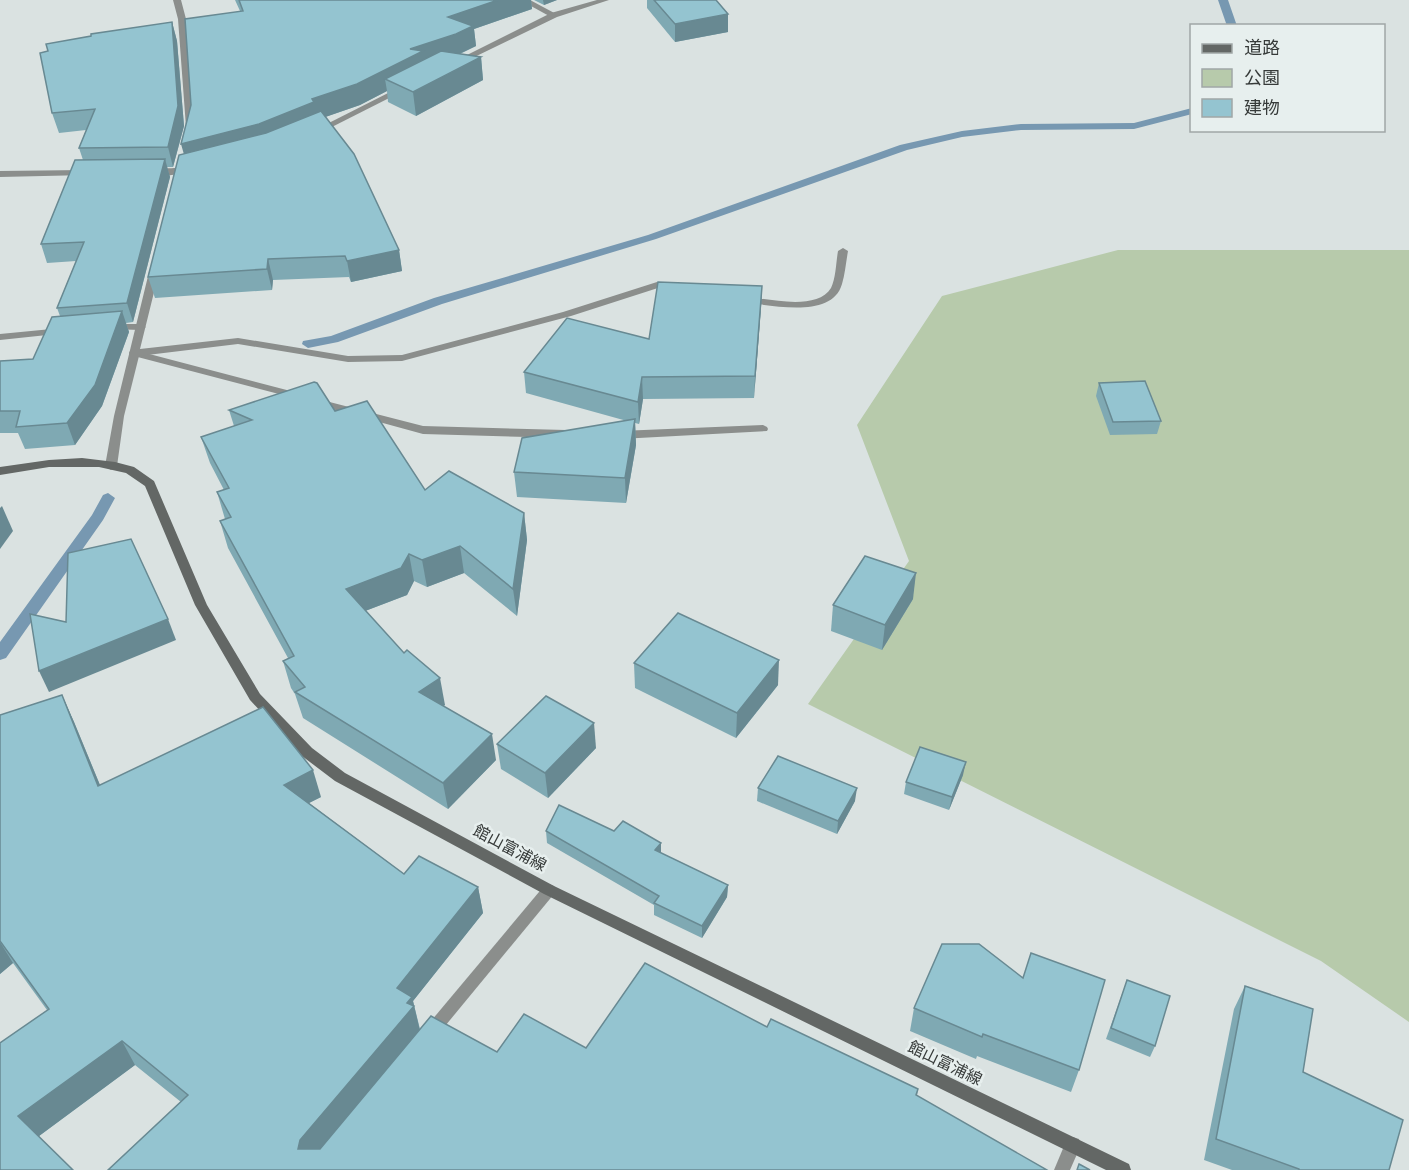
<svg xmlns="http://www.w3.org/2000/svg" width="1409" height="1170" font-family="'DejaVu Sans','Noto Sans JP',sans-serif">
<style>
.green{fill:#b7caab}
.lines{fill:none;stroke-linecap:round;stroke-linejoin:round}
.stream{fill:#7798b1;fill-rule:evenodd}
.lane{fill:#8b8e8c;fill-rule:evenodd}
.street{fill:#8b8e8c;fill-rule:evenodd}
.secondary{fill:#636765;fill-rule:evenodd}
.wall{fill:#7fa9b3}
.shaded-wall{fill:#688992}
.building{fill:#94c4d0;stroke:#688992;stroke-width:1.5}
.labels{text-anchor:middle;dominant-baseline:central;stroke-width:5;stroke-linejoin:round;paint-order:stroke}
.street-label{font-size:16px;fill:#363a39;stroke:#e7efee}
</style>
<rect width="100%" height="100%" fill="#dae2e1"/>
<path class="green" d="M1118 250H1409V1022L1321 961 808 704 909 561 857 425 942 296Z"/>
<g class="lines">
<g class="stream">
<path d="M1218 0H1228L1237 26H1227Z"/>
<path d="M1192 108V114L1134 129 1021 130 962 137 907 150 656 239 442 304 338 342 308 348 302 344 303 341 331 336 434 298 648 235 900 145 962 131 1021 124 1134 123Z"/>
<path d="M108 493 115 498 103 520 6 658 0 660V642L92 515 103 495Z"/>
</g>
<g class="lane">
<path d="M520 0H530L558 15 551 17Z"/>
<path d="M112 324H141L146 327 141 330 108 329 107 327Z"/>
<path d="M62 328 67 331 66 333 0 340V334Z"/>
<path d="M134 350 302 394 303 396 298 399 130 355 129 353 130 351Z"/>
<path d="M314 398 423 426 566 430 571 434 566 438 423 434 310 403 309 401Z"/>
<path d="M763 425 767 427 768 429 767 431 620 439 615 435 620 431Z"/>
</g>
<g class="street">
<path d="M173 0H181L186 19 194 127 190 130 186 127 178 19Z"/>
<path d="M597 0H609L557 17 460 64 453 62 551 13Z"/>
<path d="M398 88 405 90 320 133 313 131Z"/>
<path d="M191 166 195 169 194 171C181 174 159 179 148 172 158 166 178 170 191 166Z"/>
<path d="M84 170 88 173 87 175 0 177V171Z"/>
<path d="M843 248 848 251C846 262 845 274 842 284 832 319 774 305 747 303L742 300 747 297C770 299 817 311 831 288 836 278 836 262 838 251Z"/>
<path d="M154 269 159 272 140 349 238 338 348 356 402 355 563 312 657 282H672L677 285 672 288 661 287 571 316 402 361 348 362 238 344 139 356 124 416 117 466 111 470 105 466 114 416 149 272Z"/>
<path d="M549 884 554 886 556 890 554 894 436 1037 431 1039 426 1037 423 1032 426 1027 544 886Z"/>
<path d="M1073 1137 1079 1139 1081 1145 1070 1170H1054L1067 1139Z"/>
</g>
<path class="secondary" d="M82 458 115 462 134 467 154 481 207 605 260 694 312 748 345 773 554 886 1129 1164 1131 1170H1106L544 894 335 781 302 756 250 700 195 605 145 486 126 473 99 467H49L0 475V467L49 460Z"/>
</g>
<g class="wall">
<path d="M235 0H531L532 9 474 29 476 46 460 54 481 57 483 80 416 116 388 102 387 91 360 105 325 117 399 250 402 271 351 282 349 277 273 280 272 290 155 298 148 277 184 154 240 11Z"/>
<path d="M534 0H557L544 5Z"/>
<path d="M647 0H716L728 14V32L675 42 647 8Z"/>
<path d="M172 22 177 41 184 126 173 167H167L170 177 133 322 126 323 129 332 102 406 75 445 25 449 18 433H0V361L33 359 60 316 57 308 76 261 47 263 41 244 83 160 79 148 86 130 59 133 52 113Z"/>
<path d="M762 286 761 307 754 398 643 399 639 424 635 423 636 445 626 503 517 497 514 472 627 421 526 393 524 372 649 339Z"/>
<path d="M1099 383 1161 421 1157 434 1110 435 1096 396Z"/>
<path d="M229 410 335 411 425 490 524 513 527 540 517 616 464 573 427 587 414 581 407 595 365 611 445 705 443 706 496 760 448 809 303 718 295 694 291 688 283 661 288 658 228 548 220 521 225 519 217 492 224 490 210 463 201 437 234 426Z"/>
<path d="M913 599 882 650 831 631 833 605Z"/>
<path d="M634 663 778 685 736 738 635 688Z"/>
<path d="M62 695 74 722 100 785 321 797 309 803 404 874 478 887 483 913 413 1001 420 1029 497 1052 586 1048 767 1027 918 1089 917 1096 181 1102 135 1065 39 1136 0 1170 47 1010 13 963 0 974V715Z"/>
<path d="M497 744 596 748 548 798 501 769Z"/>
<path d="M963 775 949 810 904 794 906 782Z"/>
<path d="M758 788 855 801 837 834 757 801Z"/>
<path d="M546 831H614L661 843V853L728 885 727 897 702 938 654 915V905L547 843Z"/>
<path d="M1023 978 1079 1070 1071 1092 977 1056 976 1059 910 1031 914 1008Z"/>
<path d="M1127 980 1155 1046 1150 1057 1106 1039Z"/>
<path d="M1245 986 1303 1072 1389 1170H1232L1204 1160 1234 1009Z"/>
</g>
<g class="shaded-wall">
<path d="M498 0H531L532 9 474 29 476 46 459 54 385 79 387 91 360 105 187 165 181 144 312 99 410 49 448 17Z"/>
<path d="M543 0H557L544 5Z"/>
<path d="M728 14V32L675 42V24Z"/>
<path d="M172 22 177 41 184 126 173 167 168 147Z"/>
<path d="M481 57 483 80 416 116 413 92Z"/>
<path d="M165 159 170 177 133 322 127 303Z"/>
<path d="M399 250 402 271 351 282 347 261Z"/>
<path d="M268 259 273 280 272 290 267 269Z"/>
<path d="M762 286 761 307 754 398 755 376Z"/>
<path d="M122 311 129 332 102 406 75 445 67 423Z"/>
<path d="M642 377 643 399 639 424 638 402Z"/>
<path d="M635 419 636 445 626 503 625 478Z"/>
<path d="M2 506 13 531 0 549V508Z"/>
<path d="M524 513 527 540 517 616 513 589Z"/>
<path d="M460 546 464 573 427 587 422 560Z"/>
<path d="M409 554 414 581 407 595 352 616 346 589Z"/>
<path d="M916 573 913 599 882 650 885 625Z"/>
<path d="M168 619 176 640 49 692 39 671Z"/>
<path d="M779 660 778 685 736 738 737 713Z"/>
<path d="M440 678 445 705 424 718 419 692Z"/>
<path d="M62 695 74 722 111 812 98 786Z"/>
<path d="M594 723 596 748 548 798 545 773Z"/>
<path d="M492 734 496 760 448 809 443 783Z"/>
<path d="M966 762 963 775 949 810 952 797Z"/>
<path d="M313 770 321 797 293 811 284 785Z"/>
<path d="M857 788 855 801 837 834 838 821Z"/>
<path d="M661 843V856L655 850Z"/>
<path d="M728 885 727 897 702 938V926Z"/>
<path d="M478 887 483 913 413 1001 420 1031 310 1163 298 1149 300 1140 397 988Z"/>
<path d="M0 942 13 963 0 974Z"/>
<path d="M122 1041 135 1065 35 1139 18 1116Z"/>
</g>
<g class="building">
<path d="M239 0H498L448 17 473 26 456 34 410 49 423 51 357 84 312 99 314 102 259 124 181 144 191 105 185 19 243 11Z"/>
<path d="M654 0H716L728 14 675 24Z"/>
<path d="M172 22 178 106 168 147 79 148 95 109 52 113 40 53 48 51 46 44 91 36V34Z"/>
<path d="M441 51 481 57 413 92 385 79Z"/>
<path d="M321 111 354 154 399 250 347 261 345 256 268 259 267 269 148 277 179 155 266 133Z"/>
<path d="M165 159 127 303 57 308 84 242 41 244 75 160Z"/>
<path d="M658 282 762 286 755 376 642 377 638 402 524 372 567 318 649 339Z"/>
<path d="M122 311 95 385 67 423 16 427 20 411H0V361L33 359 52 317Z"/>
<path d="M1145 381 1161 421 1113 422 1099 383Z"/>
<path d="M314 382 317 383 335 411 367 401 425 490 449 471 524 513 513 589 460 546 422 560 409 554 401 568 346 589 404 653 407 650 440 678 419 692 492 734 443 783 295 692 305 687 283 661 294 656 220 521 231 517 217 492 229 488 201 437 252 420 229 410Z"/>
<path d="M635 419 625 478 514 472 522 438Z"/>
<path d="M131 539 168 619 39 671 30 614 66 622 68 553Z"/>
<path d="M865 556 916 573 885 625 833 605Z"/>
<path d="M678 613 779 660 737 713 634 663Z"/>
<path d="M62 695 98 786 263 707 313 770 284 785 404 874 419 856 478 887 397 988 412 997 407 1003 414 1006 300 1140 298 1149H320L431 1016 497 1052 524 1014 586 1048 645 963 767 1027 771 1019 918 1089 916 1095 1047 1170H108L188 1095 122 1041 18 1116 73 1170H0V1043L49 1009 0 941V715Z"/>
<path d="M546 696 594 723 545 773 497 744Z"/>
<path d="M920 747 966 762 952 797 906 782Z"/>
<path d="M778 756 857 788 838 821 758 788Z"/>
<path d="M559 805 614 831 623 821 661 843 655 850 728 885 702 926 654 903 659 896 546 831Z"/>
<path d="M942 944H979L1023 978 1031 953 1105 980 1079 1070 983 1034 982 1037 914 1008Z"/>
<path d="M1127 980 1170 996 1155 1046 1111 1028Z"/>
<path d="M1245 986 1313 1009 1303 1072 1403 1120 1389 1170H1299V1169L1216 1139Z"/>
<path d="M1079 1164 1090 1170H1077Z"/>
</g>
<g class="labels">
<g class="street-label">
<text transform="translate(510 848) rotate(28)">館山富浦線</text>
<text transform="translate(945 1063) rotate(26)">館山富浦線</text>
</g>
</g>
<rect x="1190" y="24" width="195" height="108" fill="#e7efee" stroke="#a0a7a6" stroke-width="1.5"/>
<rect x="1202" y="44" width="30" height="9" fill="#636765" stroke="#a0a7a6" stroke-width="1.5"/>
<text x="1244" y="54" font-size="18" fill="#363a39">道路</text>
<rect x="1202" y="69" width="30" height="18" fill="#b7caab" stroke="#a0a7a6" stroke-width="1.5"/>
<text x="1244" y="84" font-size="18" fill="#363a39">公園</text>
<rect x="1202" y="99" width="30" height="18" fill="#94c4d0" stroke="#a0a7a6" stroke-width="1.5"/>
<text x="1244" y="114" font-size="18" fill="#363a39">建物</text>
</svg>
